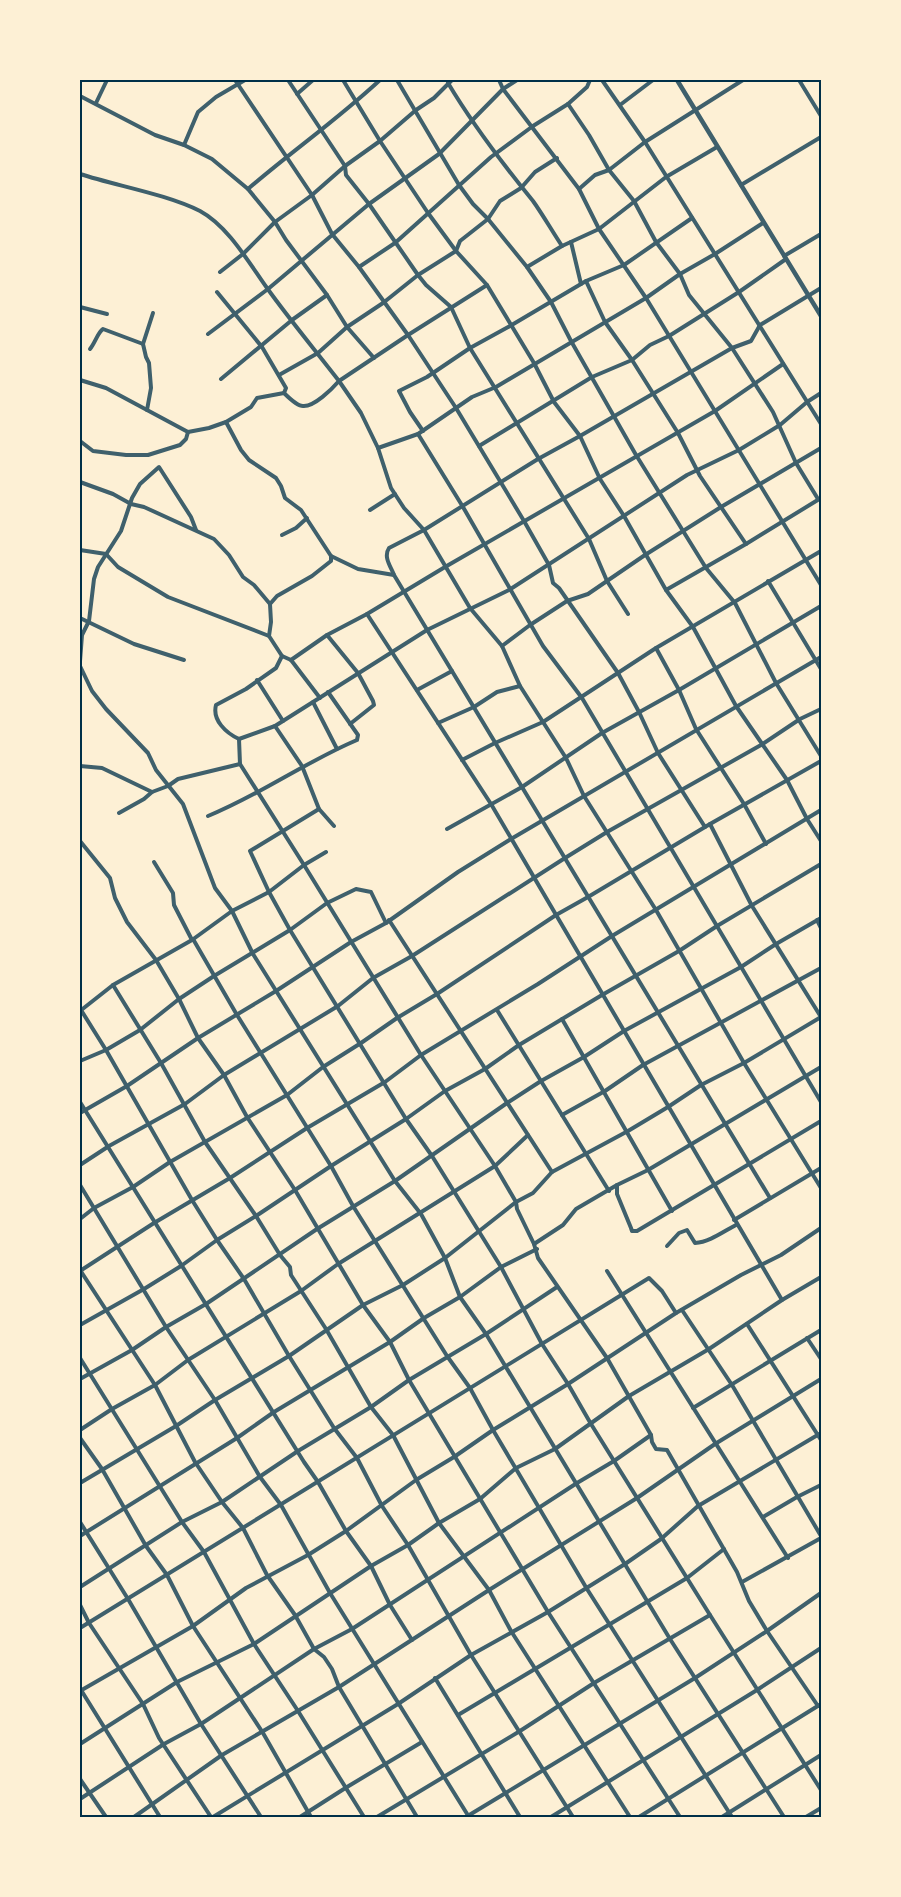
<svg xmlns="http://www.w3.org/2000/svg" width="901" height="1897" font-family="Figtree,sans-serif">
<style>
.lines{fill:none;stroke-linecap:round;stroke-linejoin:round}
.minor{stroke:#3f606c;stroke-width:4}
.tertiary{stroke:#3f606c;stroke-width:4.5}
.neatline{fill:none;stroke:#003049;stroke-width:2}
</style>
<rect width="100%" height="100%" fill="#fdf0d5"/>
<g class="lines">
<g class="minor">
<path d="M235 80 312 195 345 166 380 141 428 213 456 251 487 285 534 363 554 402 580 436 600 479 624 516 666 590 693 627 736 706 787 780 807 819 821 841"/>
<path d="M288 80 345 166 346 175 369 204 418 275 426 285 451 307 470 348 589 539 607 581 628 614"/>
<path d="M343 80 380 141 416 110 434 98 452 80"/>
<path d="M397 80 459 185 473 204 488 219 527 267 551 302 571 341 636 455 706 568 735 603 776 683 821 756"/>
<path d="M499 80 503 89 579 189 599 229 646 298 821 585"/>
<path d="M602 80 645 142 821 424"/>
<path d="M799 80 821 116"/>
<path d="M448 83C473 125 502 163 533 201 543 215 552 231 562 246"/>
<path d="M297 94 313 80"/>
<path d="M80 96 155 135 184 145 212 159 248 189 275 222 312 195 332 234 359 267 408 335 339 381 361 413 378 448 391 488 404 508 424 530 389 548C383 557 391 567 394 575L770 1198"/>
<path d="M96 103 107 80"/>
<path d="M568 104 589 135 609 170 634 201 656 242 680 274 689 295 732 348 773 412 796 463 818 499"/>
<path d="M620 105 653 80"/>
<path d="M184 145 198 112 216 97 245 80"/>
<path d="M80 174C117 186 166 194 200 211 228 226 249 263 267 288 290 320 315 350 339 381 332 389 314 407 303 406 297 406 288 397 284 393L286 388 262 347 217 292"/>
<path d="M741 185 821 137"/>
<path d="M248 189C291 152 338 119 380 80"/>
<path d="M579 189 595 175 609 170 645 142 743 80"/>
<path d="M571 242 581 284 586 281 605 322 632 360 678 433 700 476 746 544"/>
<path d="M784 256 821 234"/>
<path d="M359 267 395 243 491 157 533 126 568 104 587 87 590 80"/>
<path d="M527 267 562 246 599 229 666 177 717 147"/>
<path d="M220 272 243 254 275 222 286 240 327 295 347 327 374 358"/>
<path d="M586 281 624 265 692 218"/>
<path d="M487 285 408 335 456 408 524 521 549 565 553 583 559 588 618 673 639 712 658 753 705 827 710 824 752 906 821 1017"/>
<path d="M821 288 760 325 751 341 732 348 580 436 538 459 424 530 470 608 502 646 520 686 566 758 584 796 656 910 744 1063 821 1188"/>
<path d="M80 307 107 314"/>
<path d="M208 334 268 289 369 204 439 154 503 89 517 80"/>
<path d="M90 349C95 343 98 332 103 329L143 344"/>
<path d="M279 375 318 353 347 327 383 303 418 275 456 251 460 241 488 219 500 201 521 188 535 172 557 158"/>
<path d="M221 379 292 320 327 295"/>
<path d="M80 380 106 388 188 432 209 428 226 422 251 407 257 398 284 393"/>
<path d="M147 410 151 388 149 363 146 357 143 344 153 313"/>
<path d="M226 422 241 450 249 460 276 478 281 486 285 498 301 510 331 556V561L312 576 277 596 270 604"/>
<path d="M423 431 410 412 399 391 427 377 470 348 510 326 581 284"/>
<path d="M418 434 463 507 543 646 582 698 821 1102"/>
<path d="M80 441 93 451 126 455H148L180 445 186 439 188 432"/>
<path d="M479 446 592 377 632 360 650 345 669 336 739 292 786 259"/>
<path d="M378 448 418 434 472 397 496 387 646 298 680 274 715 254 763 223"/>
<path d="M80 482 113 494 131 504 144 507 214 539 229 555 243 577 254 585 270 604 271 622 269 636 282 656 291 660 320 698"/>
<path d="M370 510 395 494"/>
<path d="M282 535 296 528 307 518"/>
<path d="M80 550 106 554 118 567 168 597 269 636"/>
<path d="M331 556 358 569 394 575"/>
<path d="M768 581 821 669"/>
<path d="M666 590 746 544 821 498"/>
<path d="M367 614 491 804 782 1300"/>
<path d="M80 618 134 644 184 660"/>
<path d="M327 635 358 673 373 701 374 705 350 724"/>
<path d="M502 646 530 625 567 601 588 594 645 555 721 507 821 448"/>
<path d="M656 648 679 690 696 729 744 804 766 844"/>
<path d="M282 656 276 668 246 689 216 705C212 720 226 733 239 739L275 726 427 630 509 590 687 475 739 450 780 425 807 402 821 393"/>
<path d="M291 660 327 635 367 614 445 567 715 411 783 364"/>
<path d="M80 661 82 635 89 621 94 579 98 567 121 531 132 498 140 484 159 467 191 517 196 530"/>
<path d="M80 666 92 691 106 709 148 753 156 770 183 804 215 888 232 911 253 954 395 1181 421 1214 445 1258 460 1297 486 1334 670 1639 784 1817"/>
<path d="M257 680 283 721"/>
<path d="M417 690 452 671"/>
<path d="M313 702 337 749"/>
<path d="M438 723 474 707 497 692 520 686"/>
<path d="M275 726 302 766 319 809 334 826"/>
<path d="M239 739 240 764 304 865 421 1055 495 1166 516 1202 517 1209 534 1244 538 1258 607 1358 651 1435 652 1442 656 1449 667 1450 737 1572 749 1601 767 1631 818 1706"/>
<path d="M462 760 495 743 543 722 656 648 821 551"/>
<path d="M80 766 102 768 152 792"/>
<path d="M319 809 250 851 269 892 290 930 406 1119 432 1156 501 1267 542 1344 568 1384 591 1424 710 1615 821 1790"/>
<path d="M119 813 144 799 152 792 168 786 178 779 240 764"/>
<path d="M208 816C260 795 305 762 357 740L358 735 328 692"/>
<path d="M710 824 821 761"/>
<path d="M447 829 522 787 602 733 679 690 821 606"/>
<path d="M80 841 110 878 115 898 127 922 156 960 179 999 198 1038 224 1075 247 1117 295 1190 363 1305 390 1342 409 1380 548 1612 680 1817"/>
<path d="M154 862 173 893 174 905 192 940"/>
<path d="M389 920 552 1172"/>
<path d="M817 920 821 928"/>
<path d="M193 939 237 1015 331 1166 353 1206 447 1356 470 1388 493 1430 587 1589 732 1817"/>
<path d="M113 985 161 1063 205 1142 256 1216 280 1255 290 1267 291 1275 326 1329 371 1407 393 1435 439 1523 489 1590 511 1631 630 1817"/>
<path d="M81 1010 106 1050 192 1200 217 1240 244 1279 289 1356 334 1428 357 1458 382 1506 408 1545 471 1655 573 1817"/>
<path d="M497 1010 609 1191"/>
<path d="M80 1011 113 985 192 940 232 911 269 892 304 865 326 852"/>
<path d="M562 1019 672 1211"/>
<path d="M80 1061 106 1050 140 1030 179 999 214 976 290 930 327 903 356 889 371 892 386 923"/>
<path d="M80 1102 304 1462 318 1482 346 1531 371 1566 390 1605 412 1640"/>
<path d="M80 1113 127 1086 198 1038 276 991 351 942 386 923 458 872 511 839 821 657"/>
<path d="M562 1115 605 1091 643 1065 821 968"/>
<path d="M80 1165 109 1146 185 1104 224 1075 338 1006 373 978 412 956 565 858 607 832 761 745 800 719 821 709"/>
<path d="M80 1185 166 1327 215 1400 260 1477 281 1505 330 1593 469 1817"/>
<path d="M617 1185V1194L631 1228 632 1231H637L821 1121"/>
<path d="M80 1219 94 1208 133 1187 170 1162 287 1095 323 1067 361 1043 397 1018 437 994 556 915 588 897 705 827"/>
<path d="M734 1220 821 1168"/>
<path d="M534 1244 563 1225 576 1209 617 1185 648 1170 821 1067"/>
<path d="M667 1246 679 1233 687 1230 695 1243C710 1242 724 1231 736 1225"/>
<path d="M80 1270 155 1385 195 1462 222 1502 243 1528 267 1575 295 1615 314 1649 324 1657 332 1669 339 1687 417 1817"/>
<path d="M80 1271 154 1223 230 1178 307 1128 385 1082 421 1055 538 984 612 936 821 810"/>
<path d="M607 1271 788 1558"/>
<path d="M682 1310 732 1385 821 1536"/>
<path d="M747 1324 821 1440"/>
<path d="M80 1325 144 1289 181 1266 217 1240 256 1216 331 1166 406 1119 445 1091 485 1069 519 1045 602 995 679 951 717 926 821 864"/>
<path d="M807 1338 821 1359"/>
<path d="M80 1358 182 1522 204 1552 254 1644 298 1711 364 1817"/>
<path d="M80 1379 132 1350 166 1327 206 1304 317 1229 395 1181 507 1103 541 1081 584 1057 624 1031 741 967 776 944 821 918"/>
<path d="M693 1408 821 1330"/>
<path d="M80 1430 112 1409 155 1385 188 1360 301 1291 338 1264 495 1166 528 1135"/>
<path d="M80 1438 102 1469 146 1546 167 1575 193 1626 263 1733 311 1817"/>
<path d="M80 1483 176 1426 215 1400 289 1356 363 1305 403 1285 445 1258 516 1202 533 1193 552 1172 628 1131 668 1107 701 1085 744 1063 821 1017"/>
<path d="M763 1517 797 1497 821 1485"/>
<path d="M80 1522 128 1599 201 1724 261 1817"/>
<path d="M80 1536 237 1438 274 1412 390 1342 424 1318 460 1297 501 1267 537 1249"/>
<path d="M742 1582 821 1538"/>
<path d="M80 1587 182 1522 222 1502 298 1451 371 1407 409 1380 486 1334 557 1287"/>
<path d="M80 1605 89 1623 143 1704 159 1738 211 1817"/>
<path d="M80 1628 649 1278 662 1291 676 1313"/>
<path d="M435 1678 520 1817"/>
<path d="M81 1690 160 1817"/>
<path d="M80 1691 193 1626 246 1588 308 1555 346 1531 416 1480 454 1457 493 1430 568 1384 676 1313 741 1275 781 1255 821 1228"/>
<path d="M458 1715 687 1578 724 1549"/>
<path d="M80 1744 177 1682 254 1644 371 1566 408 1545 439 1523 480 1499 516 1468 555 1449 629 1396 709 1349 782 1300 821 1277"/>
<path d="M80 1779 106 1817"/>
<path d="M80 1799 164 1744 201 1724 314 1649 352 1629 577 1483 614 1461 651 1435"/>
<path d="M134 1817 222 1755 339 1687 489 1590 637 1498 715 1444 821 1379"/>
<path d="M213 1817 398 1704 471 1655 548 1612 625 1564 661 1539 698 1506 821 1433"/>
<path d="M300 1817 347 1787 422 1742"/>
<path d="M377 1817 520 1731 594 1683 710 1615"/>
<path d="M466 1817 695 1678 767 1631 821 1593"/>
<path d="M551 1817 757 1690 821 1648"/>
<path d="M639 1817 821 1704"/>
<path d="M722 1817 821 1755"/>
<path d="M806 1817 821 1808"/>
</g>
<path class="tertiary" d="M677 80 821 316"/>
</g>
<rect width="901" height="1897" fill="none" stroke="#fdf0d5" stroke-width="162"/>
<rect x="81" y="81" width="739" height="1735" class="neatline"/>
</svg>
